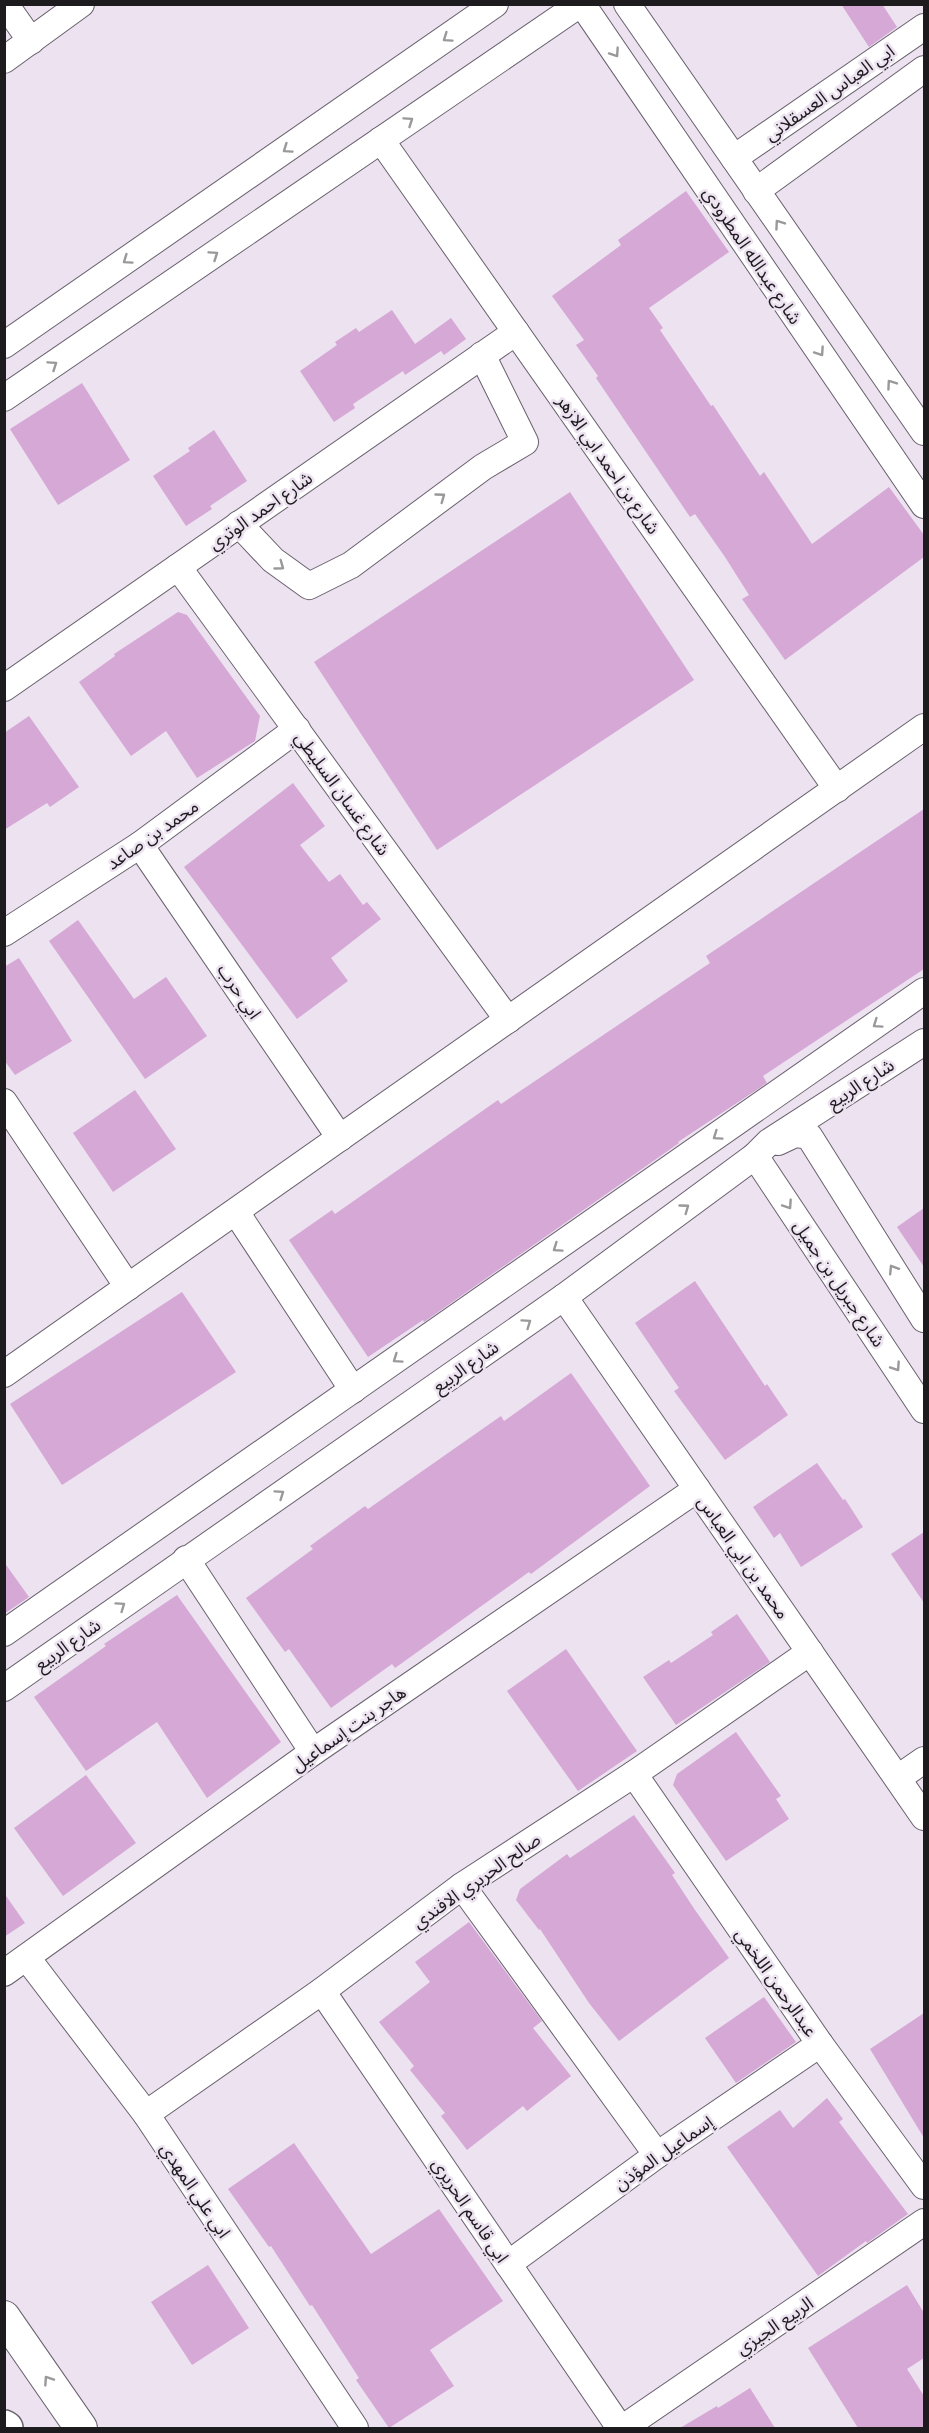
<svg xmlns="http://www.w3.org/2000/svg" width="929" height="2433" font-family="Ubuntu,'Noto Sans Arabic',sans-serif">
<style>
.building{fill:#d6a8d6}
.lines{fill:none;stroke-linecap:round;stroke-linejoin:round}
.minor-casing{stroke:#69616d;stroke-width:28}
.major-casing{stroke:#69616d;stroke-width:34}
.highway-casing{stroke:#69616d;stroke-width:36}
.minor{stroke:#fff;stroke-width:26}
.major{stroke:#fff;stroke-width:32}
.highway{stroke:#fff;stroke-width:33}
.oneway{stroke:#9a989a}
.labels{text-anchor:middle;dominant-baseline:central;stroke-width:5;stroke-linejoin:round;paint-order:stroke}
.street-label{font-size:18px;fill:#1e1b1f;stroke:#ece2f0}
</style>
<rect width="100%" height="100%" fill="#ece2f0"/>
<g class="building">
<path d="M841 4H882L897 27 869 47Z"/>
<path d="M686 191 729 252 649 308 663 328 660 330 711 406 713 405 760 476 764 472 812 544 889 487 924 535V557L785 660 742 599 749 595 725 557 695 514 690 517 596 378 598 376 576 345 584 340 552 296 621 245 618 240Z"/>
<path d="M392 310 415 344 451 318 466 339 444 355 441 351 405 375 403 371 353 404 355 408 334 422 300 371 337 345 335 342 356 328 359 332Z"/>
<path d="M82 383 130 460 58 505 10 429Z"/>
<path d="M214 430 247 481 210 506 212 509 186 526 153 476 190 451 188 448Z"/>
<path d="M570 492 694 680 437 850 314 662Z"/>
<path d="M178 612 187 615 260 716 255 741 197 778 166 731 131 756 79 682 115 656 114 654Z"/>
<path d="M29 716 79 787 50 807 47 803 4 830V733Z"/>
<path d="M293 783 325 826 300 845 329 882 340 874 363 905 367 902 381 919 331 958 348 981 297 1019 184 867Z"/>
<path d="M924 809V969L763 1076 767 1083 678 1142 679 1143 424 1322 423 1320 368 1357 289 1240 332 1210 335 1214 498 1100 501 1104 710 963 706 956Z"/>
<path d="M78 920 134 999 166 977 207 1036 145 1079 49 941Z"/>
<path d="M19 958 72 1041 15 1075 4 1060V967Z"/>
<path d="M135 1090 176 1149 113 1192 73 1133Z"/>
<path d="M924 1208V1267L897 1227Z"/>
<path d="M695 1281 765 1386 767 1384 788 1415 725 1460 674 1391 679 1388 635 1323Z"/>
<path d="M182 1292 236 1372 62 1485 10 1404Z"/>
<path d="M571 1373 650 1486 531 1574 529 1572 395 1668 392 1664 331 1708 289 1649 285 1652 246 1598 313 1549 310 1546 365 1506 368 1509 501 1416 504 1421Z"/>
<path d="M817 1463 843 1500 845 1499 863 1527 801 1567 780 1533 774 1538 753 1507Z"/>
<path d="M924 1532V1603L891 1554Z"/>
<path d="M4 1562 29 1597 4 1614Z"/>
<path d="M177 1595 281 1742 207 1798 157 1722 86 1771 34 1697 106 1646 104 1644Z"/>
<path d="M737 1614 770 1662 676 1725 643 1677 669 1660 671 1663 713 1635 711 1632Z"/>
<path d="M566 1649 637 1751 578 1791 507 1691Z"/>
<path d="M736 1732 781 1796 776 1799 789 1819 726 1861 673 1785 677 1774Z"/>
<path d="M86 1775 136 1843 63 1896 14 1828Z"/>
<path d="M634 1815 675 1873 672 1875 695 1910 729 1958 619 2041 589 2003 540 1929 539 1930 516 1900 520 1889 567 1854 570 1858Z"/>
<path d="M4 1893 25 1923 4 1937Z"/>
<path d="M469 1922 542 2021 533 2028 571 2076 527 2111 523 2106 467 2150 441 2116 445 2113 410 2070 414 2066 379 2022 430 1982 415 1962Z"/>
<path d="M764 1997 796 2042 736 2083 705 2038Z"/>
<path d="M924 2013V2138L870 2049Z"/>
<path d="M827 2098 843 2119 839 2122 908 2214 867 2243 866 2241 818 2276 727 2147 780 2110 793 2128Z"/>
<path d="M294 2143 371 2254 439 2209 503 2301 430 2350 454 2386 389 2428 356 2380 359 2378 312 2305 310 2306 271 2246 269 2247 228 2189Z"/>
<path d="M208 2265 249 2328 192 2365 151 2302Z"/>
<path d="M907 2285 924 2313V2358L907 2369 924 2396V2428H858L808 2348Z"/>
<path d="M750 2388 775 2428H680L717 2406 718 2408Z"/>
</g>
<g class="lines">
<defs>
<g id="minor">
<path d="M5 4 31 41"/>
<path d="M582 4 924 505"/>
<path d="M627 4 924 432"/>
<path d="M4 60 81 4"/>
<path d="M381 140 837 789"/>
<path d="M734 158 924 27"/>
<path d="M756 191 924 69"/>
<path d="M4 345 495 4"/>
<path d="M4 398 580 4"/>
<path d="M239 524 273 560 309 586 351 565 483 467 525 442 482 355"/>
<path d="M178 567 508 1020"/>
<path d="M4 688 516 332"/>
<path d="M140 845 340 1138"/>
<path d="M4 933 140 845 297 729"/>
<path d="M4 1102 128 1287"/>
<path d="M778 1142 795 1134 809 1136 924 1319"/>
<path d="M755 1156 924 1410"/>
<path d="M236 1212 353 1390"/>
<path d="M564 1297 924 1817"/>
<path d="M4 1374 924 727"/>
<path d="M186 1559 313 1752"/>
<path d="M4 1633 924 991"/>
<path d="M4 1688 564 1297 755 1156 769 1142 924 1042"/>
<path d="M634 1774 820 2044 924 2186"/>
<path d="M898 1778 924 1760"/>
<path d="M462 1886 657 2155"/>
<path d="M27 1958 146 2114 355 2428"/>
<path d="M4 1973 313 1752 697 1489"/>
<path d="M322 1991 620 2428"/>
<path d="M146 2114 322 1991 462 1886 634 1774 810 1652"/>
<path d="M508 2264 657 2155 820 2044"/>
<path d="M623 2428 924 2222"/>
</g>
<path id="major" d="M4 2317 81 2428"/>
<path id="highway" d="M4 2427 6 2428"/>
</defs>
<use href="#minor" class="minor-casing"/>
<use href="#major" class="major-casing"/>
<use href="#highway" class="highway-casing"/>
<use href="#minor" class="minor"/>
<use href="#major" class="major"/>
<use href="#highway" class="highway"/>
</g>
<defs><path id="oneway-chevron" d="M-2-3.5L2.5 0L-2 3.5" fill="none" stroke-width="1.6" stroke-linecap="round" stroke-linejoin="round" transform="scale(1.5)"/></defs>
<g class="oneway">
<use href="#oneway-chevron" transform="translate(447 38) rotate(145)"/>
<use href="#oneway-chevron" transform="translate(615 53) rotate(56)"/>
<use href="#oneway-chevron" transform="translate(409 121) rotate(-34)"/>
<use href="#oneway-chevron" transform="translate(287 149) rotate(145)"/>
<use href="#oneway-chevron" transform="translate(779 224) rotate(-125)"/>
<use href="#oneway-chevron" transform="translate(214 255) rotate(-34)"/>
<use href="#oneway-chevron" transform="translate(127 260) rotate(145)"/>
<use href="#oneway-chevron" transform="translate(820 352) rotate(56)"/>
<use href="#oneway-chevron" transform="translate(53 365) rotate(-34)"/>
<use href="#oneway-chevron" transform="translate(891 384) rotate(-125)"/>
<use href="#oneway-chevron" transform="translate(441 497) rotate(-36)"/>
<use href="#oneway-chevron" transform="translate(280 566) rotate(36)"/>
<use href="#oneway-chevron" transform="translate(877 1024) rotate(145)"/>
<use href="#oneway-chevron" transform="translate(717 1136) rotate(145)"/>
<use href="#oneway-chevron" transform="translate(788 1205) rotate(56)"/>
<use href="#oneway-chevron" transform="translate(685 1208) rotate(-36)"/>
<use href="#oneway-chevron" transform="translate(557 1248) rotate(145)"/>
<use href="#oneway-chevron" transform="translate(893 1269) rotate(-122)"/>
<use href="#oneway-chevron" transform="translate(527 1323) rotate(-35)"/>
<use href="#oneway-chevron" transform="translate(397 1359) rotate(145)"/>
<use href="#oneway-chevron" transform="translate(896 1367) rotate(56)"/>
<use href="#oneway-chevron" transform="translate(280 1494) rotate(-35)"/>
<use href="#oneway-chevron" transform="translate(121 1606) rotate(-35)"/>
<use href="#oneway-chevron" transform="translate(48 2380) rotate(-124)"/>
</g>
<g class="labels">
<g class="street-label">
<text transform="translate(829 92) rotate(-35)">ابي العباس العسقلاني</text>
<text transform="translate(753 255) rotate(56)">شارع عبدالله المطرودي</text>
<text transform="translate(609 464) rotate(55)">شارع بن احمد ابي الازهر</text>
<text transform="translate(260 510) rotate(-35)">شارع احمد الوتري</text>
<text transform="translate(343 793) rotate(54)">شارع غسان السليطي</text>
<text transform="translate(152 834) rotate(-35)">محمد بن صاعد</text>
<text transform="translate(240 991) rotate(56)">ابي حرب</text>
<text transform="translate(860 1083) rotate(-33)">شارع الربيع</text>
<text transform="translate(840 1283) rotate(56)">شارع جبريل بن جميل</text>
<text transform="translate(465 1366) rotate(-35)">شارع الربيع</text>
<text transform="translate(744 1557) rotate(55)">محمد بن ابي العباس</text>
<text transform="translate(67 1644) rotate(-35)">شارع الربيع</text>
<text transform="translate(348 1728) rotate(-35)">هاجر بنت إسماعيل</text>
<text transform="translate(476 1880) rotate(-35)">صالح الحريري الافندي</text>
<text transform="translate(777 1982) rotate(55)">عبدالرحمن اللخمي</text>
<text transform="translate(663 2152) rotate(-35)">إسماعيل المؤذن</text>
<text transform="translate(196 2190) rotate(56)">ابي علي المهدي</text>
<text transform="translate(471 2210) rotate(56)">ابي قاسم الحريري</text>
<text transform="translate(774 2325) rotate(-34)">الربيع الجيزي</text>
</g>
</g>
<rect width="929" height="2433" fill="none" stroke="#1e1b1f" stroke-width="12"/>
</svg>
